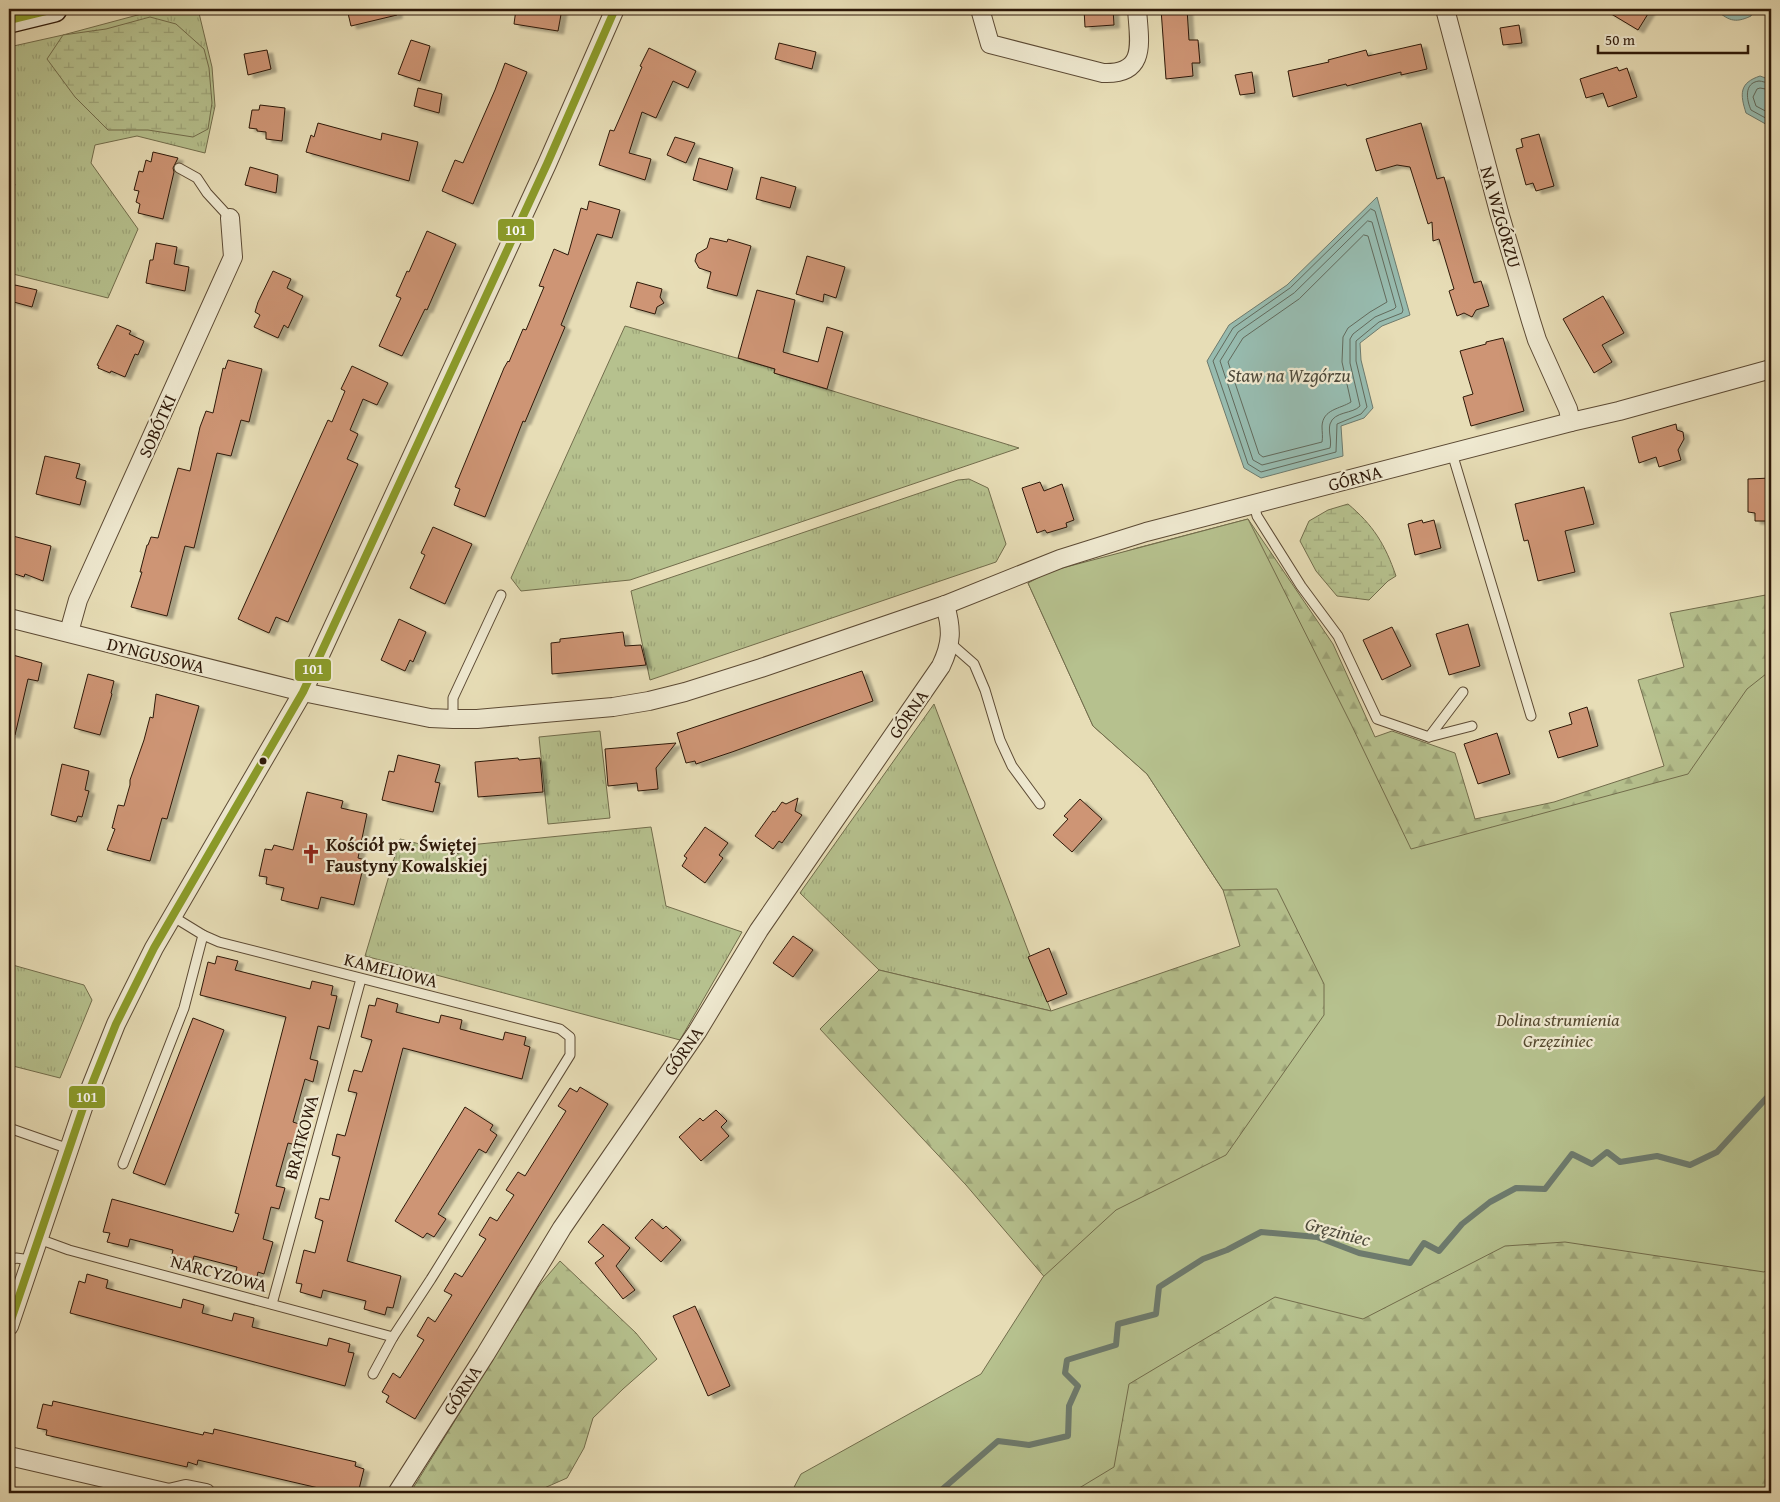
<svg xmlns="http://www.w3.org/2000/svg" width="1780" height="1502" font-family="'Gentium Book Plus',serif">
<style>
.grass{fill:url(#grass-tufts);stroke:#726d4c}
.forest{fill:url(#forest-firs);stroke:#726d4c}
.wetland{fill:url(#wetland-marsh);stroke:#726d4c}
.park{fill:#b6c18e;stroke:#726d4c}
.water{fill:#97bbaf;stroke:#6d7a6d}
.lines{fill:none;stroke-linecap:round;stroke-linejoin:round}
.shore{stroke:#626a5c;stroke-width:1}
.stream{stroke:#6d7a6d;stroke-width:6}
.building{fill:#ce9574;stroke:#2e1909;filter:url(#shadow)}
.lane-casing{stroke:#5c4a34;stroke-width:11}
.street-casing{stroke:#5c4a34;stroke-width:20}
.secondary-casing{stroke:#2e1909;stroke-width:28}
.lane{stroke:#efe9d0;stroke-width:9}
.street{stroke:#efe9d0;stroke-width:18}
.secondary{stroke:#efe9d0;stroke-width:25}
.bus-1-casing{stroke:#efe9d0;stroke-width:11}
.bus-1{stroke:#8b9c29;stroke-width:8}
.bus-dot{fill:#2e1909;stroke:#efe9d0;stroke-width:2}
.labels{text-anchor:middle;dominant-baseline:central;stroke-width:4.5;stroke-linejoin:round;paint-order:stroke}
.street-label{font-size:18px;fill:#2e1909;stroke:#efe9d0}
.poi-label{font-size:18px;font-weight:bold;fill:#2e1909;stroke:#efe9d0;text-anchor:start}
.park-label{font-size:18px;font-style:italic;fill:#574b31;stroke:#efe9d0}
.water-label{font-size:19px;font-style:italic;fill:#4e4a3b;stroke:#efe9d0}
.line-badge{stroke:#efe9d0;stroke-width:2}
.badge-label{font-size:14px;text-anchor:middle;font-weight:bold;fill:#fff}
</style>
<defs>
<pattern id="grass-tufts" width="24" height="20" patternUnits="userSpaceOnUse" patternTransform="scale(1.25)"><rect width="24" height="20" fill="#b6c18e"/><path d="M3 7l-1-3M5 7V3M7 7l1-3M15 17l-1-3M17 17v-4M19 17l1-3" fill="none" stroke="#9da579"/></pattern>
<pattern id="forest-firs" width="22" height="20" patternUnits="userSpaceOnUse" patternTransform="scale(1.25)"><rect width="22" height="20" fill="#b6c18e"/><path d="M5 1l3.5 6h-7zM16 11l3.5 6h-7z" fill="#9da579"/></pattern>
<pattern id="wetland-marsh" width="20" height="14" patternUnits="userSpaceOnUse" patternTransform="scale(1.25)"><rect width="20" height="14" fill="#b6c18e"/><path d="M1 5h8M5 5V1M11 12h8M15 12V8" fill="none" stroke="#9da579"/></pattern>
<filter id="shadow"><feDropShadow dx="5.5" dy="3" stdDeviation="1" flood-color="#0004"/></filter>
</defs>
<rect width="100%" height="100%" fill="#e7ddb6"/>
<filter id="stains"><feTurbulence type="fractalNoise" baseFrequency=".004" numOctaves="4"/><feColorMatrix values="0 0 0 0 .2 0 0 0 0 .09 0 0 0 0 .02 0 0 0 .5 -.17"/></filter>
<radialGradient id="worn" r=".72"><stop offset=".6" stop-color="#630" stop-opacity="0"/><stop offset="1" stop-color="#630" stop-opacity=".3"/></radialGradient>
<g class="grass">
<path d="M160 9H198L212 67 215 106 205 153 137 136 95 145 91 163 138 229 108 298 9 273V211L15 184H9V47L63 35Z"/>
<path d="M625 326 775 369 774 373 1019 448 630 580 521 591 511 578Z"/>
<path d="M958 480 969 479 988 488 1006 544 996 562 650 680 631 591Z"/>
<path d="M934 704 1051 1011 879 970 800 893Z"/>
<path d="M600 731 610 818 548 824 539 737Z"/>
<path d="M651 827 666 906 742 932 680 1040 365 956 400 839 459 854V846Z"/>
<path d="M9 964 84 985 92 1000 60 1078 9 1065Z"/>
</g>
<g class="forest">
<path d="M1248 519 1333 644 1375 737 1392 731 1455 753 1475 819 1554 802 1664 766 1638 680 1684 667 1670 613 1771 594V1493H860L1099 1341 966 1185 820 1029 879 970 1051 1011 1240 946 1223 890 1147 774 1093 726 1028 583 1137 548Z"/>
<path d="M560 1261 636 1333 657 1359 623 1389 593 1418 584 1448 567 1478 533 1493H410L538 1287Z"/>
</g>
<g class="wetland">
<path d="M150 17 176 24 204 49 209 68 212 103 208 129 193 137 148 130H108L75 97 47 59 63 35 106 29Z"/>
<path d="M1348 504C1373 525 1385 544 1396 576L1388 581 1369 600 1337 596 1316 571 1300 541 1309 521 1328 510Z"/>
</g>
<path class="park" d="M1248 519 1351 724 1411 849 1688 774 1747 689 1771 670V1267L1764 1272 1565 1242 1505 1246 1363 1319 1275 1297 1129 1384 1114 1467 1071 1493H791L801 1474 981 1374 1043 1277 1116 1210 1226 1155 1324 1015V984L1277 889 1223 890 1147 774 1093 726 1028 583 1051 571Z"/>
<g class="water">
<path d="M1715 9H1754L1751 16C1734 24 1728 20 1715 9Z"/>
<path d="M1760 76 1771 80V127L1746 113C1740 94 1739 83 1760 76Z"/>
<path d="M1377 197 1410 315 1382 326 1360 343 1361 360 1373 408 1364 418 1341 426 1343 456 1261 478 1244 468 1207 361 1229 325 1287 285Z"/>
</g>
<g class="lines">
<g class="shore">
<path d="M1771 84C1767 83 1762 81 1759 81 1743 83 1747 101 1751 110L1771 121"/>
<path d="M1771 90 1760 88 1757 89 1753 97 1756 106 1771 114"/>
<path d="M1371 209 1375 211 1403 310 1402 313 1379 322 1356 341V361L1367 407 1361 414 1337 424 1336 452 1261 472 1248 464 1213 361 1233 328 1290 288Z"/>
<path d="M1368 221 1372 222 1396 307 1394 309 1375 317 1353 334 1350 339V363L1360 406C1353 414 1334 411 1330 424 1328 432 1332 440 1330 448L1262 465 1253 460 1220 361 1238 332 1294 293Z"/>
<path d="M1364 235 1368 236 1387 302 1370 312 1348 328 1343 337 1342 362 1351 402C1340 409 1323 409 1322 426 1322 432 1323 437 1322 442L1263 457 1259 454 1228 362 1243 338 1299 299Z"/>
</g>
<path class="stream" d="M938 1493 998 1441 1029 1445 1068 1436 1069 1406 1078 1386 1065 1373 1067 1360 1116 1345 1118 1324 1156 1314 1159 1287 1203 1259 1227 1250 1261 1232 1317 1237 1359 1253 1410 1263 1424 1243 1439 1251 1462 1224 1490 1202 1516 1188 1545 1189 1572 1154 1592 1164 1607 1152 1620 1162 1657 1156 1690 1165 1717 1152 1771 1093"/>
</g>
<g class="building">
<path d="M347 9H396L397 15 351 26Z"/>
<path d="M516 9H562L558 31 514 24Z"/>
<path d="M1084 9H1113L1114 25 1085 27Z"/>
<path d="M1161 9H1187L1189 40H1198L1200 63H1192L1193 76 1166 79Z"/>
<path d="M1603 9H1651L1638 30Z"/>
<path d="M1519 25 1522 43 1503 45 1500 28Z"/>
<path d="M411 40 430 46 420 81 398 74Z"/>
<path d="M779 43 816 52 812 69 775 59Z"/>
<path d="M1421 44 1427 69 1401 75V72L1347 86 1346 84 1293 97 1288 71 1329 62 1328 60 1366 50 1368 56Z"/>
<path d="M649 48 696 71 688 88 673 81 656 118 642 112 629 153 651 159 645 180 599 165 610 130 614 131 642 67 640 66Z"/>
<path d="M267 50 271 69 248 75 244 54Z"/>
<path d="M505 63 527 72 473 204 442 191 455 160 463 163 495 90Z"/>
<path d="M1617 67 1619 71 1627 68 1637 97 1608 107 1603 93 1586 98 1580 79Z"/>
<path d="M1252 72 1255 93 1240 95 1235 75Z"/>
<path d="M418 88 442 94 439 113 414 106Z"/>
<path d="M260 105 285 108 282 141 266 139V132L257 131V129L249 128 252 110H259Z"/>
<path d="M318 123 381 140 382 133 418 142 409 181 306 152 311 135 314 137Z"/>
<path d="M1421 123 1437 179 1444 177 1474 283 1481 281 1489 306 1476 310 1472 317 1464 313 1457 316 1449 291 1454 289 1439 239 1433 241 1432 222 1428 224 1410 167 1397 165 1376 171 1366 139Z"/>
<path d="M1539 134 1554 186 1536 191 1533 183 1526 185 1516 149 1523 147 1521 139Z"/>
<path d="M675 137 695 143 686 163 667 155Z"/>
<path d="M153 152 178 158 173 168 174 172 163 219 138 213 140 204 136 202 139 191 134 190 139 171 143 172 146 160 151 162Z"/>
<path d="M699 158 733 168 727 190 693 180Z"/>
<path d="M250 167 278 175 276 193 245 185Z"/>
<path d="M761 177 796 187 790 208 756 199Z"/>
<path d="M589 201 620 210 612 238 597 234 561 325 565 327 525 422 523 421 485 517 454 505 460 489 455 487 504 368 508 361 509 362 523 329 526 330 544 287 539 286 554 249 568 255 581 208 587 210Z"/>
<path d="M427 231 456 244 427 310 425 309 402 356 379 346 401 298 396 296 407 271 409 272Z"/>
<path d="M710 238 727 242 728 239 751 246 737 296 707 288 711 272 699 268 695 261 697 254 707 248Z"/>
<path d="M156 243 177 247 174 264 189 267 185 291 146 283 150 260H153Z"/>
<path d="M807 256 845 267 836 298 824 294 823 302 796 294Z"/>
<path d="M273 271 291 279 287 288 303 296 288 328 284 325 278 338 254 327 260 315 255 312 258 302Z"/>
<path d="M637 282 662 289 660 297 664 303 657 307 655 314 630 307Z"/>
<path d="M15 285 37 290 32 307 10 301Z"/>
<path d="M757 290 795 300 783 352 818 362 827 327 843 332 827 389 774 373 775 369 738 358Z"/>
<path d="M1603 296 1624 333 1602 345 1612 362 1594 373 1563 319Z"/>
<path d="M117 325 131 331 129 334 144 341 138 355 135 354 125 377 111 371 110 373 98 368 99 366 97 365Z"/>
<path d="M1503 338 1524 411 1471 426 1463 397 1473 394 1460 351 1486 344V342Z"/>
<path d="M228 360 262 369 249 422 241 420 231 456 217 453 194 548 185 546 167 616 131 607 142 572H140L147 545H148L151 537 158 538 178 468 190 471 200 427 206 411 213 413 223 368 225 369Z"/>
<path d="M352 366 388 383 377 405 363 399 350 430 358 434 347 459 358 464 288 622 276 617 269 633 238 619 328 420 332 422 345 391 341 389Z"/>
<path d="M1676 424 1677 430 1683 432 1684 439 1678 450 1681 460 1659 467 1656 457 1639 463 1632 437Z"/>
<path d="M45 456 80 464 76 478 86 481 80 505 36 494Z"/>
<path d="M1771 478V521H1755V513L1748 512V479Z"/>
<path d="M1040 482 1044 491 1062 484 1074 520 1066 523 1067 527 1047 533 1045 530 1037 533 1022 488Z"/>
<path d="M1584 487 1594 524 1565 531 1575 572 1538 581 1528 540 1524 541 1515 504Z"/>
<path d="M1422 520 1423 523 1434 520 1441 548 1415 555 1408 524Z"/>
<path d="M433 527 472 544 445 604 410 588 425 555 421 553Z"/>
<path d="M9 535 51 546 43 581 25 574 24 577 9 572Z"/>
<path d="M399 619 426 632 413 662 410 660 405 671 381 660Z"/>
<path d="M1468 624 1480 666 1449 675 1436 634Z"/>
<path d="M1392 627 1411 666 1382 680 1363 640Z"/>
<path d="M623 632 625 646 641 645 646 665 552 674 551 643 560 642V639Z"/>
<path d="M9 654 42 663 38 681 28 679 15 735 9 734Z"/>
<path d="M862 671 873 701 732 752 696 764 695 761 686 763 677 733Z"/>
<path d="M88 674 114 681 111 693 112 694 100 735 74 728Z"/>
<path d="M156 694 199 706 167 819 162 818 150 861 107 850 115 829 112 828 118 805 124 806 130 785V780L144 740 150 717 153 718Z"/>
<path d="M1587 707 1598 746 1558 758 1549 731 1572 724 1569 713Z"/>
<path d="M1497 733 1510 774 1478 784 1464 744Z"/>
<path d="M676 743 656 768 658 789 638 791 637 783 608 786 605 749Z"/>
<path d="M398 755 440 765 435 782 440 783 433 812 382 800 389 771 394 772Z"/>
<path d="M518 758 519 760 540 758 543 792 478 797 475 762Z"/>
<path d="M62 764 89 771 85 790 89 791 82 817 78 816 76 822 51 815Z"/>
<path d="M307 792 343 801 341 808 367 814 358 858 365 860 354 905 321 897 318 909 281 900 284 888 266 884 267 877 259 876 265 849 272 850 274 845 293 850Z"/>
<path d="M798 798 795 811 802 815 782 843 779 841 773 849 755 836 773 811 775 812 782 802 786 804Z"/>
<path d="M1080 799 1102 819 1072 852 1053 835 1068 819 1064 816Z"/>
<path d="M705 827 728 843 719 855 723 858 705 883 682 866 687 858 684 856Z"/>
<path d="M793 936 813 950 793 977 773 963Z"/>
<path d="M1049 948 1067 994 1047 1002 1028 957Z"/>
<path d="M217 956 238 961 235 970 310 989 312 981 333 986 331 995 337 996 329 1029 318 1026 310 1059 318 1061 313 1082 305 1079 293 1122 302 1125 296 1145 288 1143 276 1186 285 1188 279 1209 271 1207 263 1239 273 1242 264 1274 258 1272 256 1281 235 1275 237 1267 194 1256 192 1264 171 1258 173 1250 130 1239 128 1247 107 1242 110 1233 103 1232 112 1199 233 1232 239 1214 235 1213 286 1017 200 995 208 962 215 964Z"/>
<path d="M377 998 398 1004 396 1012 439 1023 441 1015 462 1020 460 1029 503 1040 505 1032 526 1037 524 1045 530 1047 522 1079 403 1048 347 1261 401 1276 393 1308 387 1307 385 1315 364 1309 366 1301 323 1290 321 1298 300 1292 302 1284 296 1283 304 1250 315 1253 323 1221 315 1218 320 1198 329 1200 340 1157 332 1155 337 1134 345 1136 357 1093 348 1091 354 1070 362 1072 372 1040 361 1037 369 1005 375 1006Z"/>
<path d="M193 1018 224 1030 165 1185 133 1173Z"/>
<path d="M580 1087 608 1104 415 1419 386 1402 389 1396 382 1392 393 1373 400 1378 424 1340 417 1336 428 1317 435 1322 452 1295 444 1291 455 1273 462 1277 486 1239 479 1235 490 1217 497 1221 514 1195 506 1190 518 1172 525 1176 566 1111 558 1106 570 1088 577 1092Z"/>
<path d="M465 1107 493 1125 490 1130 497 1135 486 1153 479 1149 438 1214 446 1219 434 1237 427 1233 423 1238 395 1221Z"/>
<path d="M716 1110 727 1121 721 1127 729 1136 701 1161 679 1137 700 1118 703 1121Z"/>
<path d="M652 1219 663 1229 666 1226 681 1240 661 1262 635 1238Z"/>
<path d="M603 1224 630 1248 616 1266 635 1290 623 1299 595 1263 604 1256 588 1242Z"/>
<path d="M87 1274 108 1280 106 1288 181 1308 183 1299 204 1305 202 1313 232 1321 234 1313 254 1318 252 1327 327 1346 329 1338 350 1344 348 1352 354 1353 345 1386 70 1313 79 1281 85 1283Z"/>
<path d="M695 1306 730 1386 708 1396 673 1316Z"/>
<path d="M53 1401 203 1435 204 1432 213 1434 214 1429 356 1462 355 1466 364 1469 358 1493H340L198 1460 197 1465 188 1462 187 1467 46 1435 47 1430 37 1428 43 1404 52 1406Z"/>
</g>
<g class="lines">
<defs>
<g id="lane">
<path d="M179 168 197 178 207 193 230 218"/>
<path d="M1452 453 1531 716"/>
<path d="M1254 504 1257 516 1301 586 1338 636 1377 719 1429 737 1472 726"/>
<path d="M950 643 974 664 985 690 1000 740 1012 766 1040 804"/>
<path d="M453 719V698L501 595"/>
<path d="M1429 737 1463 692"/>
<path d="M203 935 219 942 560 1029 570 1037V1055L431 1279 393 1337 373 1374"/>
<path d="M9 1128 69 1149"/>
<path d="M123 1164 184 1008 203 935 172 916"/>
<path d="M39 1239 69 1250 393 1337"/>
<path d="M9 1261 16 1258 31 1260"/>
<path d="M272 1304 361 979"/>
</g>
<g id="street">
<path d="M980 9 990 44 1103 73C1148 75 1139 41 1137 9"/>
<path d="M1445 9 1499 212 1531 321 1537 340 1568 409 1571 422"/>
<path d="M9 618 303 692 430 718 453 719H477L613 707 649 701 685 692 761 668 945 605 1060 559 1146 532 1571 422 1619 411 1771 369"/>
<path d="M69 632 78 600 233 257 230 218"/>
<path d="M9 1326 86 1099 116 1024 154 948 303 692 547 164 615 9"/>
<path d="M9 1456 169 1493"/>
<path d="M169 1493 186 1489 206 1493"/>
<path d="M397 1493 485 1355 562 1228 697 1032 759 930 941 666C952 643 952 629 945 605"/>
</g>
<path id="secondary" d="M9 20 54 9"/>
</defs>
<use href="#lane" class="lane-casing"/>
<use href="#street" class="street-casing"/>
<use href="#secondary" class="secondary-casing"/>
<use href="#lane" class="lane"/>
<use href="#street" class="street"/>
<use href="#secondary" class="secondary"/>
<defs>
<g id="bus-1">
<path d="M9 20 54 9"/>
<path d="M9 1326 86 1099 116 1024 154 948 303 692 547 164 615 9"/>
</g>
</defs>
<use href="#bus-1" class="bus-1-casing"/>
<use href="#bus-1" class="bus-1"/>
</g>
<defs>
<symbol id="church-bare" viewBox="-9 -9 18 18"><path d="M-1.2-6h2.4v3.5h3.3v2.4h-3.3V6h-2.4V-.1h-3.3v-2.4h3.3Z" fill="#8f2418" stroke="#efe9d0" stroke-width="2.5" paint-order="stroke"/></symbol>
</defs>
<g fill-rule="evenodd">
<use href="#church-bare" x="297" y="840" width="28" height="28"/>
</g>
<circle class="bus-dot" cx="263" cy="761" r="4.5"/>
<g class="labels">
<g class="street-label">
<text transform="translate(1501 217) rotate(74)">NA WZGÓRZU</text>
<text transform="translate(157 426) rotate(-66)">SOBÓTKI</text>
<text transform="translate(1355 478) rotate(-15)">GÓRNA</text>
<text transform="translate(156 655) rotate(14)">DYNGUSOWA</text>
<text transform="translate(908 714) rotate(-55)">GÓRNA</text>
<text transform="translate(391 970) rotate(14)">KAMELIOWA</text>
<text transform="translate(683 1051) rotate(-55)">GÓRNA</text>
<text transform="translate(301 1137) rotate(-75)">BRATKOWA</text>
<text transform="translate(219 1273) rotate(15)">NARCYZOWA</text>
<text transform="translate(462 1390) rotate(-57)">GÓRNA</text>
</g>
<g class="poi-label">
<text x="326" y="844">Kościół pw. Świętej<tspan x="326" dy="21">Faustyny Kowalskiej</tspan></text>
</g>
<g class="park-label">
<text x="1558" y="1019">Dolina strumienia<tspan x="1558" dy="21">Grzęziniec</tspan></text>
</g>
<g class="water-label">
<text x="1289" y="375">Staw na Wzgórzu</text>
<text transform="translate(1338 1231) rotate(15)">Gręziniec</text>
</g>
</g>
<g class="line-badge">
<rect x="497" y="218" width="38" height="24" rx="5" fill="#8b9c29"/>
<rect x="294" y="658" width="38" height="24" rx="5" fill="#8b9c29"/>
<rect x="68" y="1085" width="38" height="24" rx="5" fill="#8b9c29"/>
</g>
<g class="badge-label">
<text x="516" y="235">101</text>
<text x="313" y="674">101</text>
<text x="87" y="1102">101</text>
</g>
<rect width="1780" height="1502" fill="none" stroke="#e7ddb6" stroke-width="30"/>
<rect x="10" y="10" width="1760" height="1482" fill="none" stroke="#2e1909" stroke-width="2.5"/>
<rect x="15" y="15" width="1750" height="1472" fill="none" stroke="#2e1909"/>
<path d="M1598 45v8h150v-8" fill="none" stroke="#2e1909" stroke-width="2.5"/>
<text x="1605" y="45" font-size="15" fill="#2e1909" stroke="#efe9d0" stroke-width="4" paint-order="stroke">50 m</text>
<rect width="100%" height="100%" filter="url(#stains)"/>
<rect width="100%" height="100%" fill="url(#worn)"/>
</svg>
